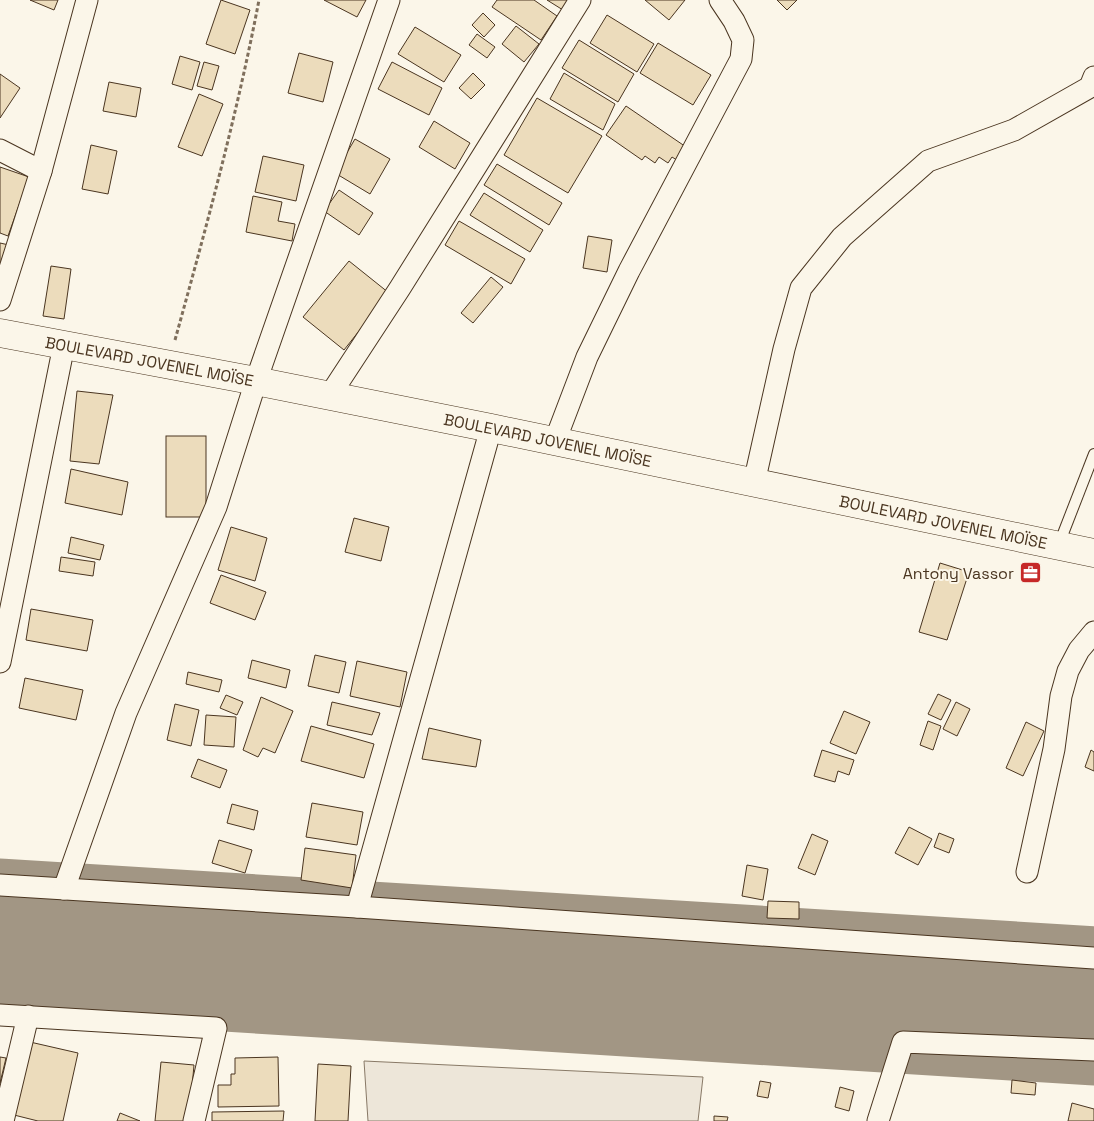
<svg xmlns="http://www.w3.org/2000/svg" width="1094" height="1121" font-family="'Space Grotesk',sans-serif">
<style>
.green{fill:#ede6d9;stroke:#887966}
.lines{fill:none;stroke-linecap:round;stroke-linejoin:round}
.runway{stroke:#a29684;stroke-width:159}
.building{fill:#ecdcbc;stroke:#4a3520}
.lane-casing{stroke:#4a3520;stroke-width:12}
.street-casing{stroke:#4a3520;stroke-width:23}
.primary-casing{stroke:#4a3520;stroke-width:29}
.path{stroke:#7f6f5c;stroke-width:3;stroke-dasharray:4 2.5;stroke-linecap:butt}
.lane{stroke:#fbf6e9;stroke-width:10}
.street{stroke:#fbf6e9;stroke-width:21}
.primary{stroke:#fbf6e9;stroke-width:28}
.labels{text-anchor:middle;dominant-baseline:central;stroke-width:4;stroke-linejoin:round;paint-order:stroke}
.street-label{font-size:16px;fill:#4a3520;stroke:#fbf6e9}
.poi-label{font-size:16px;fill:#4a3520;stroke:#fbf6e9;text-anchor:end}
</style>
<rect width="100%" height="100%" fill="#fbf6e9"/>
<path class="green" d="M364 1061 703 1077 698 1121H368Z"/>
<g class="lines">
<path class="runway" d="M0 938 1094 1006"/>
</g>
<g class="building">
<path d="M30 0H58L54 10Z"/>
<path d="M221 0 250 10 235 54 206 44Z"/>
<path d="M324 0H366L357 17Z"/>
<path d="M497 0H534L557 16 541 40 492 7Z"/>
<path d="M547 0H569L563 10Z"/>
<path d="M645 0H685L669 20Z"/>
<path d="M777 0H797L787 10Z"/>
<path d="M483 13 495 25 484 37 472 25Z"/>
<path d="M607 15 654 44 637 72 590 43Z"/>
<path d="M516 26 539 44 524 62 502 44Z"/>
<path d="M415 27 461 55 444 82 398 54Z"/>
<path d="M477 34 495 47 487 58 469 45Z"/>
<path d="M579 40 634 74 618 102 562 68Z"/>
<path d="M658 43 711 75 693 105 640 73Z"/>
<path d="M299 53 333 62 323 102 288 93Z"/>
<path d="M180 56 200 62 192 90 172 84Z"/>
<path d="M204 62 219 66 212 90 197 86Z"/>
<path d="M392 62 442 88 429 115 378 89Z"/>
<path d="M473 73 485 85 471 99 459 88Z"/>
<path d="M564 73 615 104 603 130 550 99Z"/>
<path d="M0 74 20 88 0 118Z"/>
<path d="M109 82 141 88 136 117 103 111Z"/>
<path d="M199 94 223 104 202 156 178 147Z"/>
<path d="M537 98 602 136 568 193 504 155Z"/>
<path d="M626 106 689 149 680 162 672 157 668 163 659 157 655 163 645 156 642 160 606 135Z"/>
<path d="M434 121 470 143 455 169 419 147Z"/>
<path d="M355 139 390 159 370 194 335 173Z"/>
<path d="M91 145 117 151 108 194 82 189Z"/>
<path d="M263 156 304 165 296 201 255 192Z"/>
<path d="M497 164 562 203 549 225 484 185Z"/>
<path d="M0 167 29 177 8 236 0 233Z"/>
<path d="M339 190 373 213 359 235 324 211Z"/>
<path d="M484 193 543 230 530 252 470 215Z"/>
<path d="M253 196 282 202 278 221 295 224 292 241 246 232Z"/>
<path d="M459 221 525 259 511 284 445 245Z"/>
<path d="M588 236 612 240 607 272 583 268Z"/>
<path d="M0 243 9 245 0 276Z"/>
<path d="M349 261 389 293 344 350 303 317Z"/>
<path d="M51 266 71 269 64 319 43 316Z"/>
<path d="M491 277 503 287 473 323 461 313Z"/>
<path d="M77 391 113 395 99 464 70 461Z"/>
<rect x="166" y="436" width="40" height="81"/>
<path d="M71 469 128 482 122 515 65 503Z"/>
<path d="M354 518 389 527 381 561 345 552Z"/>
<path d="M231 527 267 538 255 581 218 570Z"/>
<path d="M71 537 104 545 100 560 68 553Z"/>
<path d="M61 557 95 562 93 576 59 571Z"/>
<path d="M940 563 969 572 947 640 919 632Z"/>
<path d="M221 575 266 592 255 620 210 603Z"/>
<path d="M31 609 93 620 87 651 26 640Z"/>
<path d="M315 655 346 662 339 693 308 686Z"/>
<path d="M252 660 290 670 286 688 248 678Z"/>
<path d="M357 661 407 672 400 707 350 696Z"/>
<path d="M188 672 222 680 219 692 186 684Z"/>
<path d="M25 678 83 690 76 720 19 708Z"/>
<path d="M938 694 951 700 941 720 928 714Z"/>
<path d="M226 695 243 702 237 715 220 708Z"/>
<path d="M261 697 293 711 275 753 263 748 258 757 243 750Z"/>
<path d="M332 702 380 713 372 735 327 725Z"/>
<path d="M956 702 970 709 957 736 943 729Z"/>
<path d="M175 704 199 710 191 746 167 740Z"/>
<path d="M844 711 870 722 856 754 830 743Z"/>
<path d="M206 715 236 717 234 747 204 745Z"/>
<path d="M928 721 941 726 933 750 920 745Z"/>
<path d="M1026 722 1044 731 1023 776 1006 768Z"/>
<path d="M311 726 374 744 364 778 301 761Z"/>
<path d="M429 728 481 740 476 767 422 759Z"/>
<path d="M822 750 854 760 849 775 838 771 835 782 814 776Z"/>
<path d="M1091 750 1094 752V771L1085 767Z"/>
<path d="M198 759 227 770 220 788 191 777Z"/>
<path d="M312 803 363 812 357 845 306 837Z"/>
<path d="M232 804 258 811 254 830 227 823Z"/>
<path d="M909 827 932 839 918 865 895 853Z"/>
<path d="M939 833 954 839 949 853 934 847Z"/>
<path d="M812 834 828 841 815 875 798 868Z"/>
<path d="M219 840 252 850 245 873 212 863Z"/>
<path d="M305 848 356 855 352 888 301 880Z"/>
<path d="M747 865 768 869 763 900 742 896Z"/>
<path d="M768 901 799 902V919L767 918Z"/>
<path d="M30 1042 78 1053 63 1121H38L14 1115Z"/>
<path d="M0 1057 6 1058 0 1083Z"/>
<path d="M278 1057 279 1106 218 1107V1085H231V1074H235V1058Z"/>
<path d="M161 1062 194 1065 189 1121H155Z"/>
<path d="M318 1064 351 1066 348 1121H315Z"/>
<path d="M1012 1080 1036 1083 1035 1095 1011 1093Z"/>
<path d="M760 1081 771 1083 768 1098 757 1096Z"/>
<path d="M840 1087 854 1091 849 1111 835 1107Z"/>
<path d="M1072 1103 1094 1109V1121H1068Z"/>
<path d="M284 1111 283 1121H212V1112Z"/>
<path d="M120 1113 140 1121H117Z"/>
<path d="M714 1116 728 1117 727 1121H714Z"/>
</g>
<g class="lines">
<defs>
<path id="lane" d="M1059 544 1094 454"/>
<g id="street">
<path d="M0 150 41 171"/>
<path d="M0 300 41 171 87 0"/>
<path d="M330 395 400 288 580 0"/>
<path d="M555 441 587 357 629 271 741 59 743 40 734 21 720 0"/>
<path d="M754 483 784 349 801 288 842 237 928 161 1014 130 1090 87 1094 77"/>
<path d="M0 662 64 345"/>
<path d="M1027 872 1054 749 1061 696 1068 671 1079 650 1094 632"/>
<path d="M0 885 357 907 1094 958"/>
<path d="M64 889 126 713 216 507 256 381 389 0"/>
<path d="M357 907 491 428"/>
<path d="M0 1015 216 1028 194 1121"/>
<path d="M3 1121 28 1016"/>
<path d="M878 1121 903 1042 1094 1050"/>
</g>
<g id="primary">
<path id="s1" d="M0 333 256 381 491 428 1094 553"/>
</g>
</defs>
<use href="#lane" class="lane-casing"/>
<use href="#street" class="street-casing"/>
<use href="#primary" class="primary-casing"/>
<path class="path" d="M175 340C206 228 237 115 259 0"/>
<use href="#lane" class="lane"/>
<use href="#street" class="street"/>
<use href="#primary" class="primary"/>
</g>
<defs>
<symbol id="office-square" viewBox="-11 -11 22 22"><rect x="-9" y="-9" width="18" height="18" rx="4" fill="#c62828" stroke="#fbf6e9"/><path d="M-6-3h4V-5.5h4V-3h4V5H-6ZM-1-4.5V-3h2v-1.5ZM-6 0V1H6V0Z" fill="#fff"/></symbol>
</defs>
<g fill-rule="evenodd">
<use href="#office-square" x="1018" y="560" width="25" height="25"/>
</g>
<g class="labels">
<g class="street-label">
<text stroke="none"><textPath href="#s1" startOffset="152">BOULEVARD JOVENEL MOÏSE</textPath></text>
<text stroke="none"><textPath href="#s1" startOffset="558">BOULEVARD JOVENEL MOÏSE</textPath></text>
<text stroke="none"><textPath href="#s1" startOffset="962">BOULEVARD JOVENEL MOÏSE</textPath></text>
</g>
<g class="poi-label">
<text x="1014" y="573">Antony Vassor</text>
</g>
</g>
</svg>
